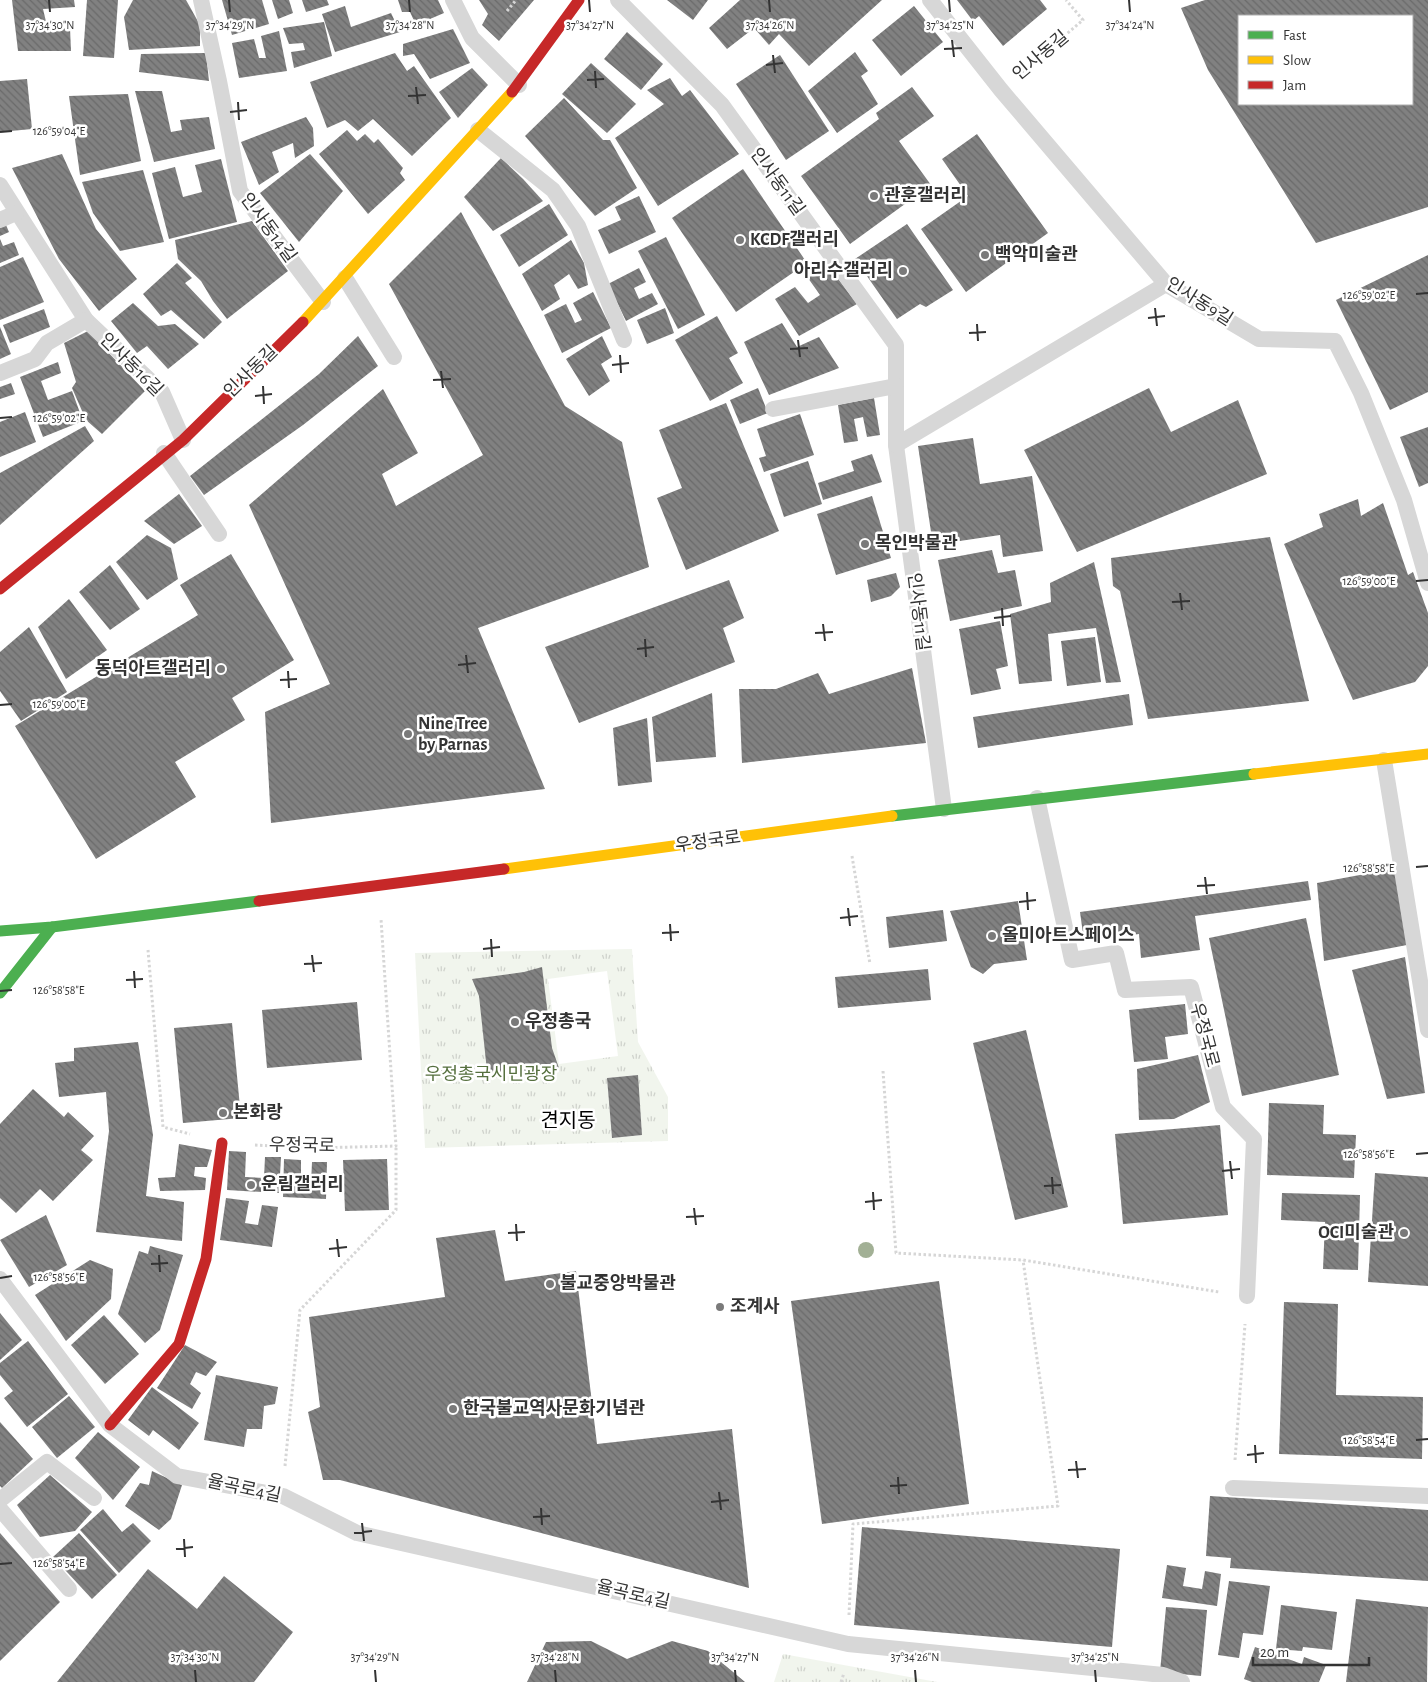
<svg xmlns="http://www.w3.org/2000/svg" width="1428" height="1682" font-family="'Alegreya Sans','Noto Sans KR',sans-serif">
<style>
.park{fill:url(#park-tufts);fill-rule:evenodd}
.building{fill:url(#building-back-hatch);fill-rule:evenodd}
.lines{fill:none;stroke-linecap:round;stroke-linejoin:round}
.path{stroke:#d6d6d6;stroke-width:3;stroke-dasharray:2.5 2.5;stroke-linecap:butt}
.lane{stroke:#d7d7d7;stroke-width:16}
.fast{stroke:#4caf50;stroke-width:11}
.slow{stroke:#ffc107;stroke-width:11}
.jam{stroke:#c62828;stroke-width:11}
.tree{fill:#a2b095}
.ticks{fill:none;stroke:#333;stroke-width:2}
.poi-dot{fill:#7a7a7a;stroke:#fff;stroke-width:2}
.labels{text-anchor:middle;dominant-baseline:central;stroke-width:5;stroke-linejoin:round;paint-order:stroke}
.street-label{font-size:18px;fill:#333;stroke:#fff}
.poi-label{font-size:18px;font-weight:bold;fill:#333;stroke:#fff;text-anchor:start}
.park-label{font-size:18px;fill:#56703f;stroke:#fff}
.quarter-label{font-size:20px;fill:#000;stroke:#fff}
.ticks-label{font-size:12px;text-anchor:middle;fill:#333;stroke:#fff;stroke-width:5;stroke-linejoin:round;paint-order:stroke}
</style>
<defs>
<pattern id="park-tufts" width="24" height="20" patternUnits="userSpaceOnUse" patternTransform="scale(1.25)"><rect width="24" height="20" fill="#f1f5ed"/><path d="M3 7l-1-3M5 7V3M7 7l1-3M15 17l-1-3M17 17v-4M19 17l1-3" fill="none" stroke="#cfd2cc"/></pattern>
<pattern id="building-back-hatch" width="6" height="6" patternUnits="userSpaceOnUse" patternTransform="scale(1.25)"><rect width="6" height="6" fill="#818181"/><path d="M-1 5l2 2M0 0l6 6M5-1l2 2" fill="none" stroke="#6a6a6a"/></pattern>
</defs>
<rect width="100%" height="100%" fill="#fff"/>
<g class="park">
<path d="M632 949 638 1042 668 1097V1141L425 1148 415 953ZM607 971 618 1056 559 1064 548 979ZM637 1075 642 1135 612 1138 607 1078Z"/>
<path d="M783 1654 937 1682H774Z"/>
</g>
<g class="building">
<path d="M12 0H74L75 7 43 9 48 30 70 28 71 51H18Z"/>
<path d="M87 0H118L114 58 83 56Z"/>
<path d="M133 0H186L200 25V46L129 50 124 17Z"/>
<path d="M222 0H262L269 24 232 35Z"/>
<path d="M272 0H289L293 13 278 19Z"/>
<path d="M302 0H327L329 5 306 12Z"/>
<path d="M398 0H438L444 13 416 25 410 12H402Z"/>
<path d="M479 0H534L499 41 482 25 488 14Z"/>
<path d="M667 0H708L693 20Z"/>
<path d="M740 0H882L809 66 779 34 769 45 754 28 727 49 709 28Z"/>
<path d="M957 0H1040L1047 9 1003 46 979 16 973 21Z"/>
<path d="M1205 0H1428V207L1316 243 1208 70 1181 8ZM1239 16H1412V104H1239Z"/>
<path d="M345 6 351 27 391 13 400 32 335 52 322 14Z"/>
<path d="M914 6 943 42 901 76 872 40Z"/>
<path d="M324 22 332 56 294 68 291 52 305 50 303 43 289 44 283 28Z"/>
<path d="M453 29 470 63 430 79 414 54 403 56V44Z"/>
<path d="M279 31 287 71 239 78 232 43 254 39 259 58H266L261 36Z"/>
<path d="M627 32 663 64 641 90 604 59Z"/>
<path d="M855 52 868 71 861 76 878 104 837 133 808 91Z"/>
<path d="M206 53 209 81 139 72 141 54Z"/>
<path d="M395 53 407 71 414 66 451 118 412 156 373 119 358 131 345 120 327 128 310 82Z"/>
<path d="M780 55 829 131 786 160 736 84Z"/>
<path d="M591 63 636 104 607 133 562 94Z"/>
<path d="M472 68 488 85 458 118 439 92Z"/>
<path d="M670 78 682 96 690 90 739 154 658 206 615 138 664 104 647 90Z"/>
<path d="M27 79 32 129 0 132V81Z"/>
<path d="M912 87 934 116 899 141 931 185 850 244 801 176 879 119 876 113Z"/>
<path d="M135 91H162L171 132 182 130 180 120 209 117 215 149 154 162Z"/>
<path d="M128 94 141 161 80 175 69 96Z"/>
<path d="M564 98 603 140H610L637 188 595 216 525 136Z"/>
<path d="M306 117 313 128 314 146 295 158 293 143 272 152 279 172 259 185 241 142Z"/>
<path d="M347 130 357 141 365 134 374 143 378 139 403 168 400 173 405 180 368 214 319 154Z"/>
<path d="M977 134 1048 233 966 292 921 229 968 196 942 159Z"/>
<path d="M62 154 96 229 137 279 99 311 59 259 12 168Z"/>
<path d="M310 154 343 191 299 242 260 193Z"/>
<path d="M501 158 523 179 543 201 493 231 464 197Z"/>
<path d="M221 159 237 222 169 239 152 173 175 167 183 197 202 192 195 165Z"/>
<path d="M743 169 807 263 736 312 672 218Z"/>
<path d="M143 170 164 242 120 251 93 213 82 182Z"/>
<path d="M639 196 656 232 609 254 598 230 621 220 615 207Z"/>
<path d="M549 204 568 235 519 267 500 235Z"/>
<path d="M461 212 565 406 622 442 649 567 478 628 545 789 271 823 265 712 330 684 249 505 383 389 418 453 382 474 396 506 483 455 389 284Z"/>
<path d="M252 221 288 271 227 319 213 301 201 281 178 259 175 240Z"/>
<path d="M907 224 953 290 926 307 920 304 897 319 855 259Z"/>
<path d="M6 225 9 232 0 236V228Z"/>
<path d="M666 237 705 315 678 329 638 251Z"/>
<path d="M0 239 3 246 14 242 19 255 0 263Z"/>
<path d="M571 240 584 263 588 285 578 289 569 274 554 285 560 299 542 311 522 274Z"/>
<path d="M1428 255V392L1390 410 1336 300Z"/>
<path d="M23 257 44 302 0 320V267Z"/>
<path d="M177 263 192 278 185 283 222 322 204 339 171 310 161 316 143 294Z"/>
<path d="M828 265 857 304 799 336 775 299 795 287 808 303 820 295 808 278Z"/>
<path d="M639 268 646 282 634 288 639 299 652 293 658 304 626 321 608 284Z"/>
<path d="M593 292 611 328 562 353 544 315 566 304 575 323 582 320 573 303Z"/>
<path d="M133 303 158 326 175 324 199 344 168 369 147 346 137 353 111 321Z"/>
<path d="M665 308 674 333 647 344 637 320Z"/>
<path d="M44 309 50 327 10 343 3 325Z"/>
<path d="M717 316 738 353 729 358 743 383 710 401 675 340Z"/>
<path d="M782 323 797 347 819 337 839 368 769 395 744 342Z"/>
<path d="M0 327 11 354 0 359Z"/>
<path d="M88 331 145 391 102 434 86 420 72 388 76 382 64 343Z"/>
<path d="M358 336 378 366 303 425 204 495 190 476 319 374Z"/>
<path d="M602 336 612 357 601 364 610 381 589 396 566 359Z"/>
<path d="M58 362 61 373 41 381 48 400 72 391 83 421 43 437 20 377Z"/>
<path d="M11 383 15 394 0 399V387Z"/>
<path d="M758 388 768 413 740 424 730 400Z"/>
<path d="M1149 388 1171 432 1238 400 1267 474 1077 552 1024 450Z"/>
<path d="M874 398 880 435 867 437 863 417 854 419 858 441 844 443 838 405Z"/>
<path d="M726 403 779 531 686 570 657 498 682 488 659 430Z"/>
<path d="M25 412 36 442 0 457V422Z"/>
<path d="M800 414 814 455 764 472 759 458 766 456 757 429Z"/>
<path d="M85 426 94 441 0 525V473Z"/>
<path d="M1428 427V483L1419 487 1400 437Z"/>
<path d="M973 438 980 484 1032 476 1043 551 1003 557 1000 535 933 545 918 446Z"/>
<path d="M872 454 882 482 823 500 818 483 854 471 851 461Z"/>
<path d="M808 461 822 504 784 517 770 474Z"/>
<path d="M179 494 202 526 174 544 144 521Z"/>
<path d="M872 496 891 558 836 575 817 514Z"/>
<path d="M1358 499 1361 516 1383 503 1408 575 1413 572 1428 613V666L1415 682 1353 700 1284 544 1323 527 1319 514Z"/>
<path d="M147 535 171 548 178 579 147 600 116 562Z"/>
<path d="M1270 537 1309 701 1148 719 1120 591 1113 586 1111 558Z"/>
<path d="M992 550 998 573 1015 570 1022 606 950 621 938 560Z"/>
<path d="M231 554 294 660 232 698 245 720 175 762 196 797 96 859 15 726 198 615 180 585Z"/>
<path d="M1094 562 1121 682 1106 683 1096 628 1048 634 1052 681 1019 684 1010 614 1051 602 1050 583Z"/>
<path d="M110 565 140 609 110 630 79 592Z"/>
<path d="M896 573 900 587 891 596 871 602 867 580Z"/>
<path d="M729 580 744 618 723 628 735 662 579 723 545 647Z"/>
<path d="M69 599 107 650 66 679 38 627Z"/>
<path d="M1000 621 1008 666 996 669 1001 689 971 695 959 629Z"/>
<path d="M29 627 67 692 21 721 0 691V652Z"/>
<path d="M1095 637 1101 682 1067 686 1061 641Z"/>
<path d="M912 668 926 743 742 763 739 689H776L818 673 829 694Z"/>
<path d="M712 693 716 757 656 762 652 717Z"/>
<path d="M1129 694 1133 725 978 748 973 717Z"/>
<path d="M647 718 652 782 618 786 613 728Z"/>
<path d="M1397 868 1412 944 1324 961 1317 883Z"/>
<path d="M1308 881 1311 900 1195 916 1200 950 1141 958 1139 934 1084 941 1080 912Z"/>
<path d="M1018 901 1027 960 994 964 983 974 971 967 950 911Z"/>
<path d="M943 910 947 941 889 948 886 917Z"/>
<path d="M1306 918 1339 1075 1242 1096 1209 938Z"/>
<path d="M1405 957 1425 1093 1387 1099 1352 970Z"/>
<path d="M542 967 552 1048 559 1068 539 1069 507 1074 488 1080 479 996 472 979 524 972Z"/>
<path d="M928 969 931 1000 838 1008 835 977Z"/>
<path d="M357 1002 362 1060 267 1068 262 1010Z"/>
<path d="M1185 1004 1188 1034 1165 1037 1168 1059 1134 1062 1129 1010Z"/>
<path d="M232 1023 241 1118 183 1123 174 1028Z"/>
<path d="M1026 1030 1068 1207 1015 1220 973 1043Z"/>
<path d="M138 1042 153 1135 146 1196 184 1202 182 1241 96 1232 109 1131 106 1092 59 1097 55 1063 74 1061V1048Z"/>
<path d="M1198 1055 1210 1102 1174 1119 1139 1120 1137 1069Z"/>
<path d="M638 1075 642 1135 612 1138 607 1078Z"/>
<path d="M33 1089 64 1117 68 1112 94 1136 81 1150 93 1160 53 1201 40 1189 16 1213 0 1198V1124Z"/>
<path d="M1269 1103 1324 1105 1323 1134 1356 1135 1354 1178 1267 1175Z"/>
<path d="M1220 1125 1228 1215 1123 1224 1115 1134Z"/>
<path d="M179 1144 212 1150 207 1167H195L194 1176 206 1178 205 1190 160 1191 158 1178 175 1177Z"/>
<path d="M229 1151 246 1152 245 1177 264 1178 265 1157H281L279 1193 227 1190Z"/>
<path d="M284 1159 301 1160V1183L311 1184 312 1162H327L326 1199 283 1197Z"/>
<path d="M387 1159 389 1210 345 1211 343 1160Z"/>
<path d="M1375 1173 1428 1177V1286L1368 1282Z"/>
<path d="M1282 1193 1360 1195 1358 1270 1323 1269 1325 1222 1281 1220Z"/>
<path d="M226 1198 249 1201 245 1223 258 1225 262 1205 278 1207 272 1247 220 1240Z"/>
<path d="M46 1215 67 1265 29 1287 0 1240Z"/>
<path d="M495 1230 505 1281 576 1271 597 1444 732 1429 749 1588 340 1480H323L308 1412 320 1407 309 1317 445 1297 436 1238Z"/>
<path d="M150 1246 183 1255 160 1330 145 1343 118 1314 139 1251 148 1254Z"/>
<path d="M90 1260 113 1269 111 1299 66 1341 35 1295Z"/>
<path d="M939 1281 969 1504 822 1524 791 1301Z"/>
<path d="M1284 1302 1338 1304 1336 1395 1423 1397 1422 1459 1279 1454Z"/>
<path d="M0 1313 22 1340 0 1360Z"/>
<path d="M104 1315 139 1354 105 1384 71 1345Z"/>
<path d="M28 1341 68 1394 27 1427 4 1398 13 1391 0 1375V1363Z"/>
<path d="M185 1345 217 1362 206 1376 196 1372 190 1384 201 1393 192 1409 157 1388Z"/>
<path d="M216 1375 278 1387 275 1404 264 1406 262 1429H247L244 1447 204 1440Z"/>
<path d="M152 1387 199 1423 179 1450 153 1430 149 1436 128 1420Z"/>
<path d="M69 1396 95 1427 57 1458 32 1427Z"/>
<path d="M0 1422 33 1459 2 1488 0 1486Z"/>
<path d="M98 1432 140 1467 113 1500 75 1458Z"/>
<path d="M152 1471 182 1485 171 1519 159 1530 125 1506 140 1483 149 1485Z"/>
<path d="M50 1475 92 1512 75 1531 40 1537 17 1505Z"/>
<path d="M1210 1496 1428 1510V1581L1230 1568 1231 1558 1206 1556Z"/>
<path d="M103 1509 122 1532 133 1523 151 1541 119 1573 80 1530Z"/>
<path d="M862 1527 1120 1549 1112 1647 854 1625Z"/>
<path d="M0 1533 60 1602 0 1661Z"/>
<path d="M79 1533 117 1575 92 1599 53 1557Z"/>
<path d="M1167 1565 1186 1568 1183 1586 1202 1589 1205 1571 1221 1574 1217 1606 1162 1598Z"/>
<path d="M148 1569 197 1609 224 1576 293 1632 254 1682H57Z"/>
<path d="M1229 1581 1270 1586 1263 1635 1243 1633 1239 1658 1218 1655Z"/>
<path d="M1356 1599 1428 1607 1427 1682H1346Z"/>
<path d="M1281 1605 1337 1612 1332 1650 1303 1647 1302 1651 1276 1649Z"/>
<path d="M1166 1607 1207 1610 1201 1676 1160 1672Z"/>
<path d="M591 1641 627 1659 672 1641 708 1651 745 1682H527L546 1642Z"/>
<path d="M1255 1647 1302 1664 1304 1657 1326 1665 1319 1682H1252L1244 1679Z"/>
</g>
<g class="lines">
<g class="path">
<path d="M507 11 516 0"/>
<path d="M1022 72 1083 20 1066 0"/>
<path d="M852 856 870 964"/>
<path d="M148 950 163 1127 190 1134"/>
<path d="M883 1071 896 1253 1023 1260 1219 1292"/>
<path d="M255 1145 313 1148 396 1146 381 919"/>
<path d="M1235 1460 1245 1324"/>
<path d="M285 1466 300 1310 396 1210V1146"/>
<path d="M849 1615 853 1524 1058 1506 1023 1260"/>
<path d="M841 1682 844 1673"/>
</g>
<g class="lane">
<path d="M201 0 219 81 240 191 323 302"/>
<path d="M453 0 472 38 519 85"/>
<path d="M618 0 722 105 896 345V445L944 809"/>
<path d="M930 0 1001 90 1166 284 1259 339 1335 341 1361 393 1404 500 1428 583"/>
<path d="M478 130 553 190 578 226 624 340"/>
<path d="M0 185 86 320 162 392 183 440"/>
<path d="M0 220 16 213"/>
<path d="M345 278 394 357"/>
<path d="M0 373 35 359 47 343 86 320"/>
<path d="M773 409 896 386"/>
<path d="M896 445 1166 284"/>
<path d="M164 453 219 534"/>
<path d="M1384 760 1428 1030"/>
<path d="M1037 798 1072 960 1116 953 1125 990 1191 987 1223 1107 1254 1139 1247 1296"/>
<path d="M0 1279 110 1425 177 1476 283 1496 357 1533 848 1644 1163 1675 1182 1682"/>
<path d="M1233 1488 1428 1496"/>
<path d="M0 1500 47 1462 94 1498"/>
<path d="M0 1509 69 1589"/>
</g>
<g class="fast">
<path d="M892 816 1254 774"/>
<path d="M0 931 52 927 259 901"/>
<path d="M0 993 52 927"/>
</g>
<g class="slow">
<path d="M303 322 512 92"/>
<path d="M1254 774 1428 754"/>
<path d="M504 869 892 816"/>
</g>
<g class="jam">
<path d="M512 92 579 0"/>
<path d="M0 589 183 440 303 322"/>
<path d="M259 901 504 869"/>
<path d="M110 1425 179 1344 206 1259 222 1143"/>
</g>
</g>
<circle class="tree" cx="866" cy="1250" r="8"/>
<path class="ticks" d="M49 0 50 12M229 0 230 12M409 0 410 12M589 0 590 12M769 0 770 12M949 0 950 12M1129 0 1130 12M952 40 954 57M944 49 962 48M773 55 775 73M766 65 783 63M595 71 596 88M587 80 604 79M416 87 418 104M408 96 426 95M238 102 239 120M230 112 247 110M0 132 12 131M1416 294 1428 293M1155 308 1157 326M1148 318 1165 316M977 324 978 341M969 333 986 332M798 340 800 357M790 349 808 348M620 355 621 373M612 365 629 363M441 371 443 388M433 380 451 379M263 386 264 404M255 396 272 394M0 418 12 417M1416 581 1428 580M1180 593 1182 610M1172 602 1190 601M1002 608 1003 626M994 618 1011 616M823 624 825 641M815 633 833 632M645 639 646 657M637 649 654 647M466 655 468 673M458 665 476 663M288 671 289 688M280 680 297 679M0 705 12 704M1416 867 1428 866M1205 877 1207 894M1197 886 1215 885M1027 892 1028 910M1019 902 1036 900M848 908 850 926M840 918 858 916M670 924 671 941M662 933 679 932M491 939 492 957M483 949 500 947M312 955 314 972M304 964 322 963M134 971 135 988M126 980 143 979M0 991 12 990M1416 1154 1428 1153M1230 1161 1232 1179M1222 1171 1240 1169M1052 1177 1053 1194M1044 1186 1061 1185M873 1192 874 1210M865 1202 882 1200M694 1208 696 1225M686 1217 704 1216M516 1224 517 1241M508 1233 525 1232M337 1239 339 1257M329 1249 347 1247M159 1255 160 1272M151 1264 168 1263M0 1278 12 1276M1416 1440 1428 1439M1255 1445 1256 1463M1247 1455 1264 1453M1076 1461 1078 1478M1068 1470 1086 1469M898 1477 899 1494M890 1486 907 1485M719 1492 721 1510M711 1502 729 1500M541 1508 542 1525M533 1517 550 1516M362 1523 364 1541M354 1533 372 1531M184 1539 185 1557M176 1549 193 1547M0 1564 12 1563M195 1670 196 1682M375 1670 376 1682M555 1670 556 1682M735 1670 736 1682M915 1670 916 1682M1095 1670 1096 1682"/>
<g class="poi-dot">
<circle cx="874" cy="196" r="5"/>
<circle cx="740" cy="240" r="5"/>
<circle cx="985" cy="255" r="5"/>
<circle cx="903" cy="271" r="5"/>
<circle cx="865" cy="544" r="5"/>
<circle cx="221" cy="669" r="5"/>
<circle cx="408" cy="734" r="5"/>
<circle cx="992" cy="936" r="5"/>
<circle cx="515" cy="1022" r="5"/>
<circle cx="223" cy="1113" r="5"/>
<circle cx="251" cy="1185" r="5"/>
<circle cx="1404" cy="1233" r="5"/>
<circle cx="550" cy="1284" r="5"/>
<circle cx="720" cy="1307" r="5"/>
<circle cx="453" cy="1409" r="5"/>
</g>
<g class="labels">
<g class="street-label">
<text transform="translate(1041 56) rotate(-40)">인사동길</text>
<text transform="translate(777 182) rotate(54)">인사동11길</text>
<text transform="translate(268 228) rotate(54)">인사동14길</text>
<text transform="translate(1199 302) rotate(32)">인사동9길</text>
<text transform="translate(131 365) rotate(45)">인사동16길</text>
<text transform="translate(251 372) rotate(-44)">인사동길</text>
<text transform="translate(918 612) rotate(83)">인사동11길</text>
<text transform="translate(708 842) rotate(-8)">우정국로</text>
<text transform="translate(1204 1035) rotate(75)">우정국로</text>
<text transform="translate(302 1146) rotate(1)">우정국로</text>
<text transform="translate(244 1489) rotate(12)">율곡로4길</text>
<text transform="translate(633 1595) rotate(13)">율곡로4길</text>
</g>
<g class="poi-label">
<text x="884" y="196">관훈갤러리</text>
<text x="750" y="240">KCDF갤러리</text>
<text x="995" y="255">백악미술관</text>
<text x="893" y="271" text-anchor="end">아리수갤러리</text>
<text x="875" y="544">목인박물관</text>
<text x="211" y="669" text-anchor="end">동덕아트갤러리</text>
<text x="418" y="724">Nine Tree<tspan x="418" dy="21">by Parnas</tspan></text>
<text x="1002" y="936">올미아트스페이스</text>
<text x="525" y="1022">우정총국</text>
<text x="233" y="1113">본화랑</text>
<text x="261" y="1185">운림갤러리</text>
<text x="1394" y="1233" text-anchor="end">OCI미술관</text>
<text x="560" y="1284">불교중앙박물관</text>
<text x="730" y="1307">조계사</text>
<text x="463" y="1409">한국불교역사문화기념관</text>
</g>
<g class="park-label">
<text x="491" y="1075">우정총국시민광장</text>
</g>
<g class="quarter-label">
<text x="568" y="1121">견지동</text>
</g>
</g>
<g class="ticks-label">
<text x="50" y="29">37°34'30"N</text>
<text x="230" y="29">37°34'29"N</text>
<text x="410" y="29">37°34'28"N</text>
<text x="590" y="29">37°34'27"N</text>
<text x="770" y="29">37°34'26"N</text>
<text x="950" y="29">37°34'25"N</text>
<text x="1130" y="29">37°34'24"N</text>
<text x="59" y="135">126°59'04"E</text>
<text x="1369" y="299">126°59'02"E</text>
<text x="59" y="422">126°59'02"E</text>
<text x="1369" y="585">126°59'00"E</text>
<text x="59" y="708">126°59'00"E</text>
<text x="1369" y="872">126°58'58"E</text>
<text x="59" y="994">126°58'58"E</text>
<text x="1369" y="1158">126°58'56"E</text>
<text x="59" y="1281">126°58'56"E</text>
<text x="1369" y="1444">126°58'54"E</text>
<text x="59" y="1567">126°58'54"E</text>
<text x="195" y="1661">37°34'30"N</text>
<text x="375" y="1661">37°34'29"N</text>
<text x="555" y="1661">37°34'28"N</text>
<text x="735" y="1661">37°34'27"N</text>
<text x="915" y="1661">37°34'26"N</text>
<text x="1095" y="1661">37°34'25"N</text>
</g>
<rect x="1238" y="15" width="175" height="90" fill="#ffffff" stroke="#adadad"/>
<rect x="1248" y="31" width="25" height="8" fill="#4caf50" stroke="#adadad"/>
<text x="1283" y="40" font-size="15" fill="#333333">Fast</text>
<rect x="1248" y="56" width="25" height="8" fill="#ffc107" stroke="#adadad"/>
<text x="1283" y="65" font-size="15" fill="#333333">Slow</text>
<rect x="1248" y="81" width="25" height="8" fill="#c62828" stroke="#adadad"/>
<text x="1283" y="90" font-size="15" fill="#333333">Jam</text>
<path d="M1253 1657v8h116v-8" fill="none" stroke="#333333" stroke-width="2.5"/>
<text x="1260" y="1657" font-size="15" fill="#333333" stroke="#ffffff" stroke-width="4" paint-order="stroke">20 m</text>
</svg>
